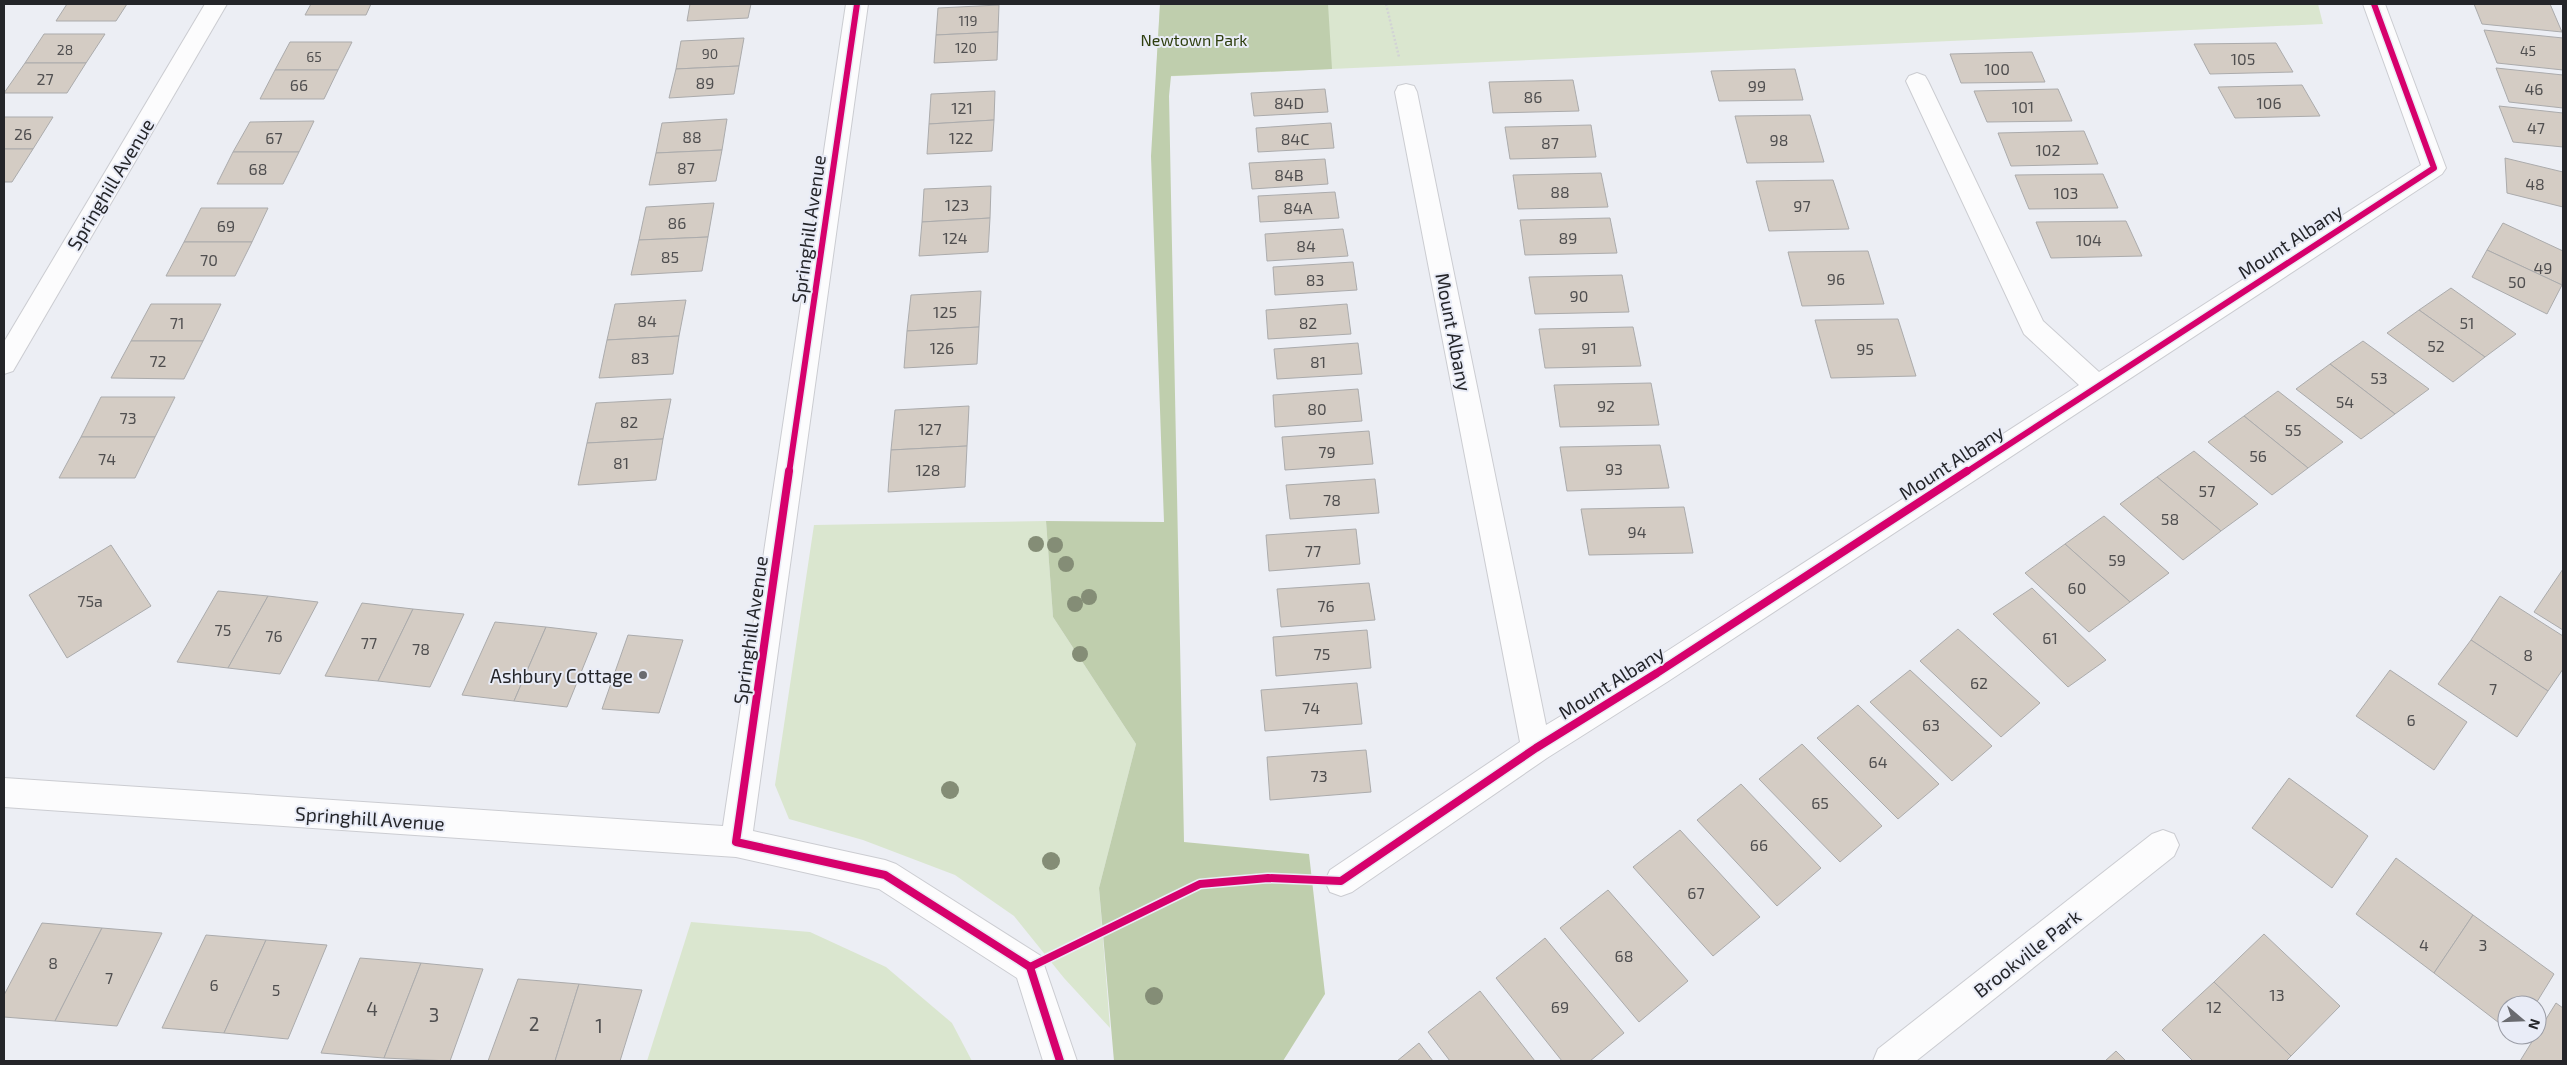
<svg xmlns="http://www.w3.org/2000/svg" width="2567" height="1065" font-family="'Exo 2',sans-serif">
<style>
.green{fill:#dae6cf}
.forest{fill:#bfcead}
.building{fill:#d4ccc4;stroke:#ababac}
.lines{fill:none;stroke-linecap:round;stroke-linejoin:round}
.minor-casing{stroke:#cbccd1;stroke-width:2}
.path-far1{stroke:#d2d3d5;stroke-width:2.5;stroke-dasharray:2 2;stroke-linecap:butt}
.path{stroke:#d2d3d5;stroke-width:3;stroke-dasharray:2.5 2.5;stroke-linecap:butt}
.minor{fill:#fcfcfd;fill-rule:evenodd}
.cycleway-far1-casing{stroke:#e9ecf7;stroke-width:9}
.cycleway-casing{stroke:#e9ecf7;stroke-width:11}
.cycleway-far1{stroke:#d6006c;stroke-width:6}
.cycleway{stroke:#d6006c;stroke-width:8}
.tree{fill:#848d76}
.poi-dot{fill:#6a6b70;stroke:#e9ecf7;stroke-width:2}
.labels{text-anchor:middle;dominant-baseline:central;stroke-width:4;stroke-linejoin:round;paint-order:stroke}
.far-number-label{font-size:14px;fill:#504f50}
.far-park-label{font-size:16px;fill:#2e3e0e;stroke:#e9ecf7}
.number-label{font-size:16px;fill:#504f50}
.street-label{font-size:19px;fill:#242529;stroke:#e9ecf7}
.poi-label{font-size:19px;fill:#242529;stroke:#e9ecf7;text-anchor:end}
.near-number-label{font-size:19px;fill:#504f50}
</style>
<rect width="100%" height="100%" fill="#eceef4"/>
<g class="green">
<path d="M1160 4H2318L2323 24 1156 77Z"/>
<path d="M1046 521 1053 617 1136 744 1099 888 1110 1028 1064 978 1014 916 955 875 863 840 789 819 775 785 814 525Z"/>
<path d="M691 922 810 932 886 967 952 1023 972 1061H647Z"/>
</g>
<path class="forest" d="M1160 4H1328L1332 69 1171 76 1169 96 1184 842 1309 854 1325 994 1283 1061H1114L1099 888 1136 744 1053 617 1046 521 1164 522 1151 156Z"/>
<g class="building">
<path d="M67 4H127L116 21H56Z"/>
<path d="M311 4H371L366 15H305Z"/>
<path d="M690 4H751L748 18 687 21Z"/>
<path d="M2474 4H2550L2562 32 2482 24Z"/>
<path d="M999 5 998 32 936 35 938 8Z"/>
<path d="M2484 30 2563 38V70L2497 63Z"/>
<path d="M998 32 997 60 934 63 936 35Z"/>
<path d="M44 34H105L86 63H25Z"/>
<path d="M744 38 739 66 676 69 681 41Z"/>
<path d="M290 42H352L338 70H275Z"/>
<path d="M2276 43 2293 72 2210 74 2194 44Z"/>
<path d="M2032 52 2045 82 1961 83 1950 54Z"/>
<path d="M25 63H86L67 93H4Z"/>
<path d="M739 66 734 94 669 98 676 69Z"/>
<path d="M2496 68 2563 75V108L2509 102Z"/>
<path d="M1795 69 1803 100 1719 101 1711 71Z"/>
<path d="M275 70H338L324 99H260Z"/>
<path d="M1573 80 1579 111 1493 113 1489 82Z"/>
<path d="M2302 85 2320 116 2235 118 2218 87Z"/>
<path d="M1325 89 1328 112 1254 116 1251 93Z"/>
<path d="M2058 89 2072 121 1987 122 1974 91Z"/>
<path d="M995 91 994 120 929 124 931 94Z"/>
<path d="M2499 106 2563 113V147L2513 142Z"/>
<path d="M1810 115 1824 162 1747 163 1735 116Z"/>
<path d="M4 117H53L33 149H4Z"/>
<path d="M727 119 722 150 656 153 662 123Z"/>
<path d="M994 120 992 151 927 154 929 124Z"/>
<path d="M314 121 299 152H233L250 122Z"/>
<path d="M1331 123 1334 148 1258 152 1256 128Z"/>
<path d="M1591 125 1596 157 1510 159 1505 127Z"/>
<path d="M2084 131 2098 164 2011 166 1998 133Z"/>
<path d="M4 149H33L12 182H4Z"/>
<path d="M722 150 716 181 649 185 656 153Z"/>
<path d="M233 152H299L283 184H217Z"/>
<path d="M2505 158 2563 172V207L2507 193Z"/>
<path d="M1325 159 1328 184 1252 189 1249 163Z"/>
<path d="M1601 173 1608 207 1518 209 1513 175Z"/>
<path d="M2103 174 2118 208 2029 209 2015 175Z"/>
<path d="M1833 180 1849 229 1769 231 1756 181Z"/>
<path d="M991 186 990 218 922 222 924 189Z"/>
<path d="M1335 192 1339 218 1260 222 1258 196Z"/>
<path d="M714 203 708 237 639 240 646 207Z"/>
<path d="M201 208H268L252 242H184Z"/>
<path d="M990 218 988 252 919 256 922 222Z"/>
<path d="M1610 218 1617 253 1525 255 1520 220Z"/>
<path d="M2126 221 2142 256 2051 258 2036 222Z"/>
<path d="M2503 223 2563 251 2562 285 2487 250Z"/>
<path d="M1343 229 1348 256 1267 261 1265 234Z"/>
<path d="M708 237 702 271 631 275 639 240Z"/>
<path d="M184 242H252L235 276H166Z"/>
<path d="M2487 250 2562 285 2547 314 2472 277Z"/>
<path d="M1868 251 1884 304 1802 306 1788 252Z"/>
<path d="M1353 262 1357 290 1275 295 1273 267Z"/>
<path d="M1622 275 1629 312 1535 314 1529 277Z"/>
<path d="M2451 288 2516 334 2485 357 2419 310Z"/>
<path d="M981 291 979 327 907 331 911 295Z"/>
<path d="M686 300 679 336 607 340 615 304Z"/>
<path d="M151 304H221L203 341H131Z"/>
<path d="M1347 304 1351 334 1268 339 1266 310Z"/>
<path d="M2419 310 2485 357 2453 382 2387 333Z"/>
<path d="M1898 319 1916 376 1831 378 1815 320Z"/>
<path d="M979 327 977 364 904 368 907 331Z"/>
<path d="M1633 327 1641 366 1545 368 1539 329Z"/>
<path d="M679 336 673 374 599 378 607 340Z"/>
<path d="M131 341H203L184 379 111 378Z"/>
<path d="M2363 341 2429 389 2395 414 2330 364Z"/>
<path d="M1358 343 1362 374 1277 379 1274 349Z"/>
<path d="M2330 364 2395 414 2361 439 2296 389Z"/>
<path d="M1651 383 1659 425 1560 427 1554 385Z"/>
<path d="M1358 389 1362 421 1275 427 1273 395Z"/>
<path d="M2278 391 2343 442 2308 468 2244 416Z"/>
<path d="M101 397H175L155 437H81Z"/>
<path d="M671 399 663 439 587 443 596 403Z"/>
<path d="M969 406 967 446 891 450 895 410Z"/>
<path d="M2244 416 2308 468 2272 495 2208 442Z"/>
<path d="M1369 431 1373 464 1285 470 1282 437Z"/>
<path d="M81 437H155L135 478H59Z"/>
<path d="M663 439 656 480 578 485 587 443Z"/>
<path d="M1660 445 1669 488 1567 491 1560 447Z"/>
<path d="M967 446 965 487 888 492 891 450Z"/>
<path d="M2194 451 2258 504 2221 531 2157 477Z"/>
<path d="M2157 477 2221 531 2183 560 2120 504Z"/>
<path d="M1375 479 1379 513 1290 519 1286 485Z"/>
<path d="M1684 507 1693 553 1589 555 1581 509Z"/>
<path d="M2104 516 2169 573 2130 602 2065 544Z"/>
<path d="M1356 529 1360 564 1269 571 1266 535Z"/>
<path d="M2065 544 2130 602 2089 632 2025 573Z"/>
<path d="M111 545 151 606 67 658 29 595Z"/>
<path d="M2563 569V630L2534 612Z"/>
<path d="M1369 583 1375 620 1281 627 1277 589Z"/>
<path d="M2032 588 2106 660 2068 687 1993 614Z"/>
<path d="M218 591 268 596 228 668 177 662Z"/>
<path d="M268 596 318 602 280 674 228 668Z"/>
<path d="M2500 596 2563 636V669L2548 691 2471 640Z"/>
<path d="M362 603 413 609 378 681 325 676Z"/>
<path d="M413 609 464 614 430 687 378 681Z"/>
<path d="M495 622 546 627 514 701 462 695Z"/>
<path d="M546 627 597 633 567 707 514 701Z"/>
<path d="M1958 629 2040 703 2001 737 1920 661Z"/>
<path d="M1367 630 1371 668 1276 676 1273 637Z"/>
<path d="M628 635 683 640 659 713 602 709Z"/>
<path d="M2471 640 2548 691 2517 737 2438 684Z"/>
<path d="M1910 670 1992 746 1952 781 1870 702Z"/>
<path d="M2390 670 2467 722 2434 770 2356 716Z"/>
<path d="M1357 683 1362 724 1265 731 1261 690Z"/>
<path d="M1858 705 1939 784 1898 819 1817 738Z"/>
<path d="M1802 744 1882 826 1840 862 1759 779Z"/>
<path d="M1366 750 1371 792 1270 800 1267 757Z"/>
<path d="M2289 778 2368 836 2332 888 2252 828Z"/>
<path d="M1741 784 1821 868 1777 906 1697 820Z"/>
<path d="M1680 830 1760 917 1713 956 1633 867Z"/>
<path d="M2396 858 2473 915 2434 973 2356 914Z"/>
<path d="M1608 890 1688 981 1639 1022 1560 928Z"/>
<path d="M2473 915 2554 974 2535 1005H2507V1029L2434 973Z"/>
<path d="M42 923 102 928 55 1021 4 1017V995Z"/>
<path d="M102 928 162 933 117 1026 55 1021Z"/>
<path d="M2264 934 2340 1006 2291 1056 2214 982Z"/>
<path d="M206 935 266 940 224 1033 162 1028Z"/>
<path d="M1545 938 1624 1033 1590 1061H1562L1496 978Z"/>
<path d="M266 940 327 945 288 1039 224 1033Z"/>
<path d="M360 958 421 963 384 1058 321 1053Z"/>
<path d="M421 963 483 969 450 1061 384 1058Z"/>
<path d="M518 979 579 984 555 1061H488Z"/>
<path d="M2214 982 2291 1056 2286 1061H2193L2162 1030Z"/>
<path d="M579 984 642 990 620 1061H555Z"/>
<path d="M1480 991 1535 1061H1450L1428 1032Z"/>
<path d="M2556 1003 2563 1008V1061H2520Z"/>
<path d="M1419 1043 1433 1061H1397Z"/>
<path d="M2116 1051 2126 1061H2105Z"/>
</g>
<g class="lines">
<defs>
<g id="minor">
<path d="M205 4H227L13 371 4 374V342Z"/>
<path d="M846 4H868L753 831 885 860 896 864 1041 956 1077 1061H1043L1017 978 879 889 736 857 4 807V778L723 826Z"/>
<path d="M2363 4H2385L2446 168 2442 174 1667 682 1547 758 1352 892 1341 896 1330 892 1325 881 1330 870 1520 742 1395 92 1398 86 1406 84 1414 86 1417 92 1546 725 1647 664 2079 385 2024 334 1906 81 1909 76 1917 73 1925 76 1928 81 2043 321 2099 372 2421 165Z"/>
<path d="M2163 830 2174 834 2179 845 2174 856 1916 1061H1873L1878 1049 2152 834Z"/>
</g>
</defs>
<use href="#minor" class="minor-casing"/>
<path class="path-far1" d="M1386 4 1399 57"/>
<path class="path" d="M1067 949 1200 884 1268 878 1300 879"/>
<use href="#minor" class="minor"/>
<defs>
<g id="cycleway-far1">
<path d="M789 473 857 4"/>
<path d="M1965 473 2434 168 2374 4"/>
</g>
<g id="cycleway">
<path d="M789 471 736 842 885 875 1030 967 1060 1061"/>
<path d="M1030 967 1200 884 1268 878 1341 881 1536 748 1657 673 1967 471"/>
</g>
</defs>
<use href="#cycleway-far1" class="cycleway-far1-casing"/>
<use href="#cycleway" class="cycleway-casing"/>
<use href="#cycleway-far1" class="cycleway-far1"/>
<use href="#cycleway" class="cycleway"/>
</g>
<g class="tree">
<circle cx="1036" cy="544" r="8"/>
<circle cx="1055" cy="545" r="8"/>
<circle cx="1066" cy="564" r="8"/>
<circle cx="1089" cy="597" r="8"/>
<circle cx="1075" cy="604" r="8"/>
<circle cx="1080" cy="654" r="8"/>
<circle cx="950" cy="790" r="9"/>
<circle cx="1051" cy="861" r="9"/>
<circle cx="1154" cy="996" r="9"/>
</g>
<circle class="poi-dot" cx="643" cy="675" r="5"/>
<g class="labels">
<g class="far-number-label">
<text x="968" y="20">119</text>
<text x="966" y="47">120</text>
<text x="65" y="49">28</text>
<text x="2528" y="50">45</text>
<text x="710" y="53">90</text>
<text x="314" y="56">65</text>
</g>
<g class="far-park-label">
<text x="1194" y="39">Newtown Park</text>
</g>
<g class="number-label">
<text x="2243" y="58">105</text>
<text x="1997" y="68">100</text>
<text x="45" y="78">27</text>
<text x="705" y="82">89</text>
<text x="299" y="84">66</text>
<text x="1757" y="85">99</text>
<text x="2534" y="88">46</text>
<text x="1533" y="96">86</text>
<text x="1289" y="102">84D</text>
<text x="2269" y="102">106</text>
<text x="2023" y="106">101</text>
<text x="962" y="107">121</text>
<text x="2536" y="127">47</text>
<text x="23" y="133">26</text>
<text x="692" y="136">88</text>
<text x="274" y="137">67</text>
<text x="961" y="137">122</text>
<text x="1295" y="138">84C</text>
<text x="1779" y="139">98</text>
<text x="1550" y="142">87</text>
<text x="2048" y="149">102</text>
<text x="686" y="167">87</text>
<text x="258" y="168">68</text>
<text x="1289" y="174">84B</text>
<text x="2535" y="183">48</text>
<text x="1560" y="191">88</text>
<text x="2066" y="192">103</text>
<text x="957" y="204">123</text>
<text x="1802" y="205">97</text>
<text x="1298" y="207">84A</text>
<text x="677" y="222">86</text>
<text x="226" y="225">69</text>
<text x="955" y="237">124</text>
<text x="1568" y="237">89</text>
<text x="2089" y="239">104</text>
<text x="1306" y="245">84</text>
<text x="670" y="256">85</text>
<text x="209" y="259">70</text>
<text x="2543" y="267">49</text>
<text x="1836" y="278">96</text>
<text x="1315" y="279">83</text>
<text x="2517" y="281">50</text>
<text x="1579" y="295">90</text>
<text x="945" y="311">125</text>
<text x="647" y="320">84</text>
<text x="177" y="322">71</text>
<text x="1308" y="322">82</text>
<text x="2467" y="322">51</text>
<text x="2436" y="345">52</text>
<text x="942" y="347">126</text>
<text x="1589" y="347">91</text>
<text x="1865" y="348">95</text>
<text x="640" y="357">83</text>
<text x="158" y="360">72</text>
<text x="1318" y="361">81</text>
<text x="2379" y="377">53</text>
<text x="2345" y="401">54</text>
<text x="1606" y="405">92</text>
<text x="1317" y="408">80</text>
<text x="128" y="417">73</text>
<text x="629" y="421">82</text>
<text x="930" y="428">127</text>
<text x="2293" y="429">55</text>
<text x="1327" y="451">79</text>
<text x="2258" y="455">56</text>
<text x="107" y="458">74</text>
<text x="621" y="462">81</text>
<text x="1614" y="468">93</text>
<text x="928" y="469">128</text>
<text x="2207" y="490">57</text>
<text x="1332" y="499">78</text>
<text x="2170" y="518">58</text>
<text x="1637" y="531">94</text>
<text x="1313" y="550">77</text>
<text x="2117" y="559">59</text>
<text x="2077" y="587">60</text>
<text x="90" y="600">75a</text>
<text x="1326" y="605">76</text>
<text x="223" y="629">75</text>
<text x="274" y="635">76</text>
<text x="2050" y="637">61</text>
<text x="369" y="642">77</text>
<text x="421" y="648">78</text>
<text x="1322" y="653">75</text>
<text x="2528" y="654">8</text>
<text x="1979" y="682">62</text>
<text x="2493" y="688">7</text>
<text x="1311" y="707">74</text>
<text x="2411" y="719">6</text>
<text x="1931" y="724">63</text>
<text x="1878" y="761">64</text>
<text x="1319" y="775">73</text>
<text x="1820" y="802">65</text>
<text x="1759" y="844">66</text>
<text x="1696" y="892">67</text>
<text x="2424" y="944">4</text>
<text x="2483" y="944">3</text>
<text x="1624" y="955">68</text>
<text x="53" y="962">8</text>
<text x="109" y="977">7</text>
<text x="214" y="984">6</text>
<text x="276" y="989">5</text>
<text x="2277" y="994">13</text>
<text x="1560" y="1006">69</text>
<text x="2214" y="1006">12</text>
</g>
<g class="street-label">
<text transform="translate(110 184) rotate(-59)">Springhill Avenue</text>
<text transform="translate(808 229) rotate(-82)">Springhill Avenue</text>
<text transform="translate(2290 241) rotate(-33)">Mount Albany</text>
<text transform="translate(1454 332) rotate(79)">Mount Albany</text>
<text transform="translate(1951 462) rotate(-33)">Mount Albany</text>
<text transform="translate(750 630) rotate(-82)">Springhill Avenue</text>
<text transform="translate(1611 682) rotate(-32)">Mount Albany</text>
<text transform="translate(370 818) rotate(4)">Springhill Avenue</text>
<text transform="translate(2027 953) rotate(-38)">Brookville Park</text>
</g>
<g class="poi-label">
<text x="633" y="675">Ashbury Cottage</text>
</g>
<g class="near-number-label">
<text x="372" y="1008">4</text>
<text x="434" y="1014">3</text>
<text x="534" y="1023">2</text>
<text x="599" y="1025">1</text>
</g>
</g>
<rect width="2567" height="1065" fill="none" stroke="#242529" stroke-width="10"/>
<g transform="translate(2522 1020) rotate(109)"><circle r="24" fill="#e9ecf7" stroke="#9a9ca5"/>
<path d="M0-4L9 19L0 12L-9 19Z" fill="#6a6b70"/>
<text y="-8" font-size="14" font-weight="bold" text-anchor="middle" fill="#242529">N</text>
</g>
</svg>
